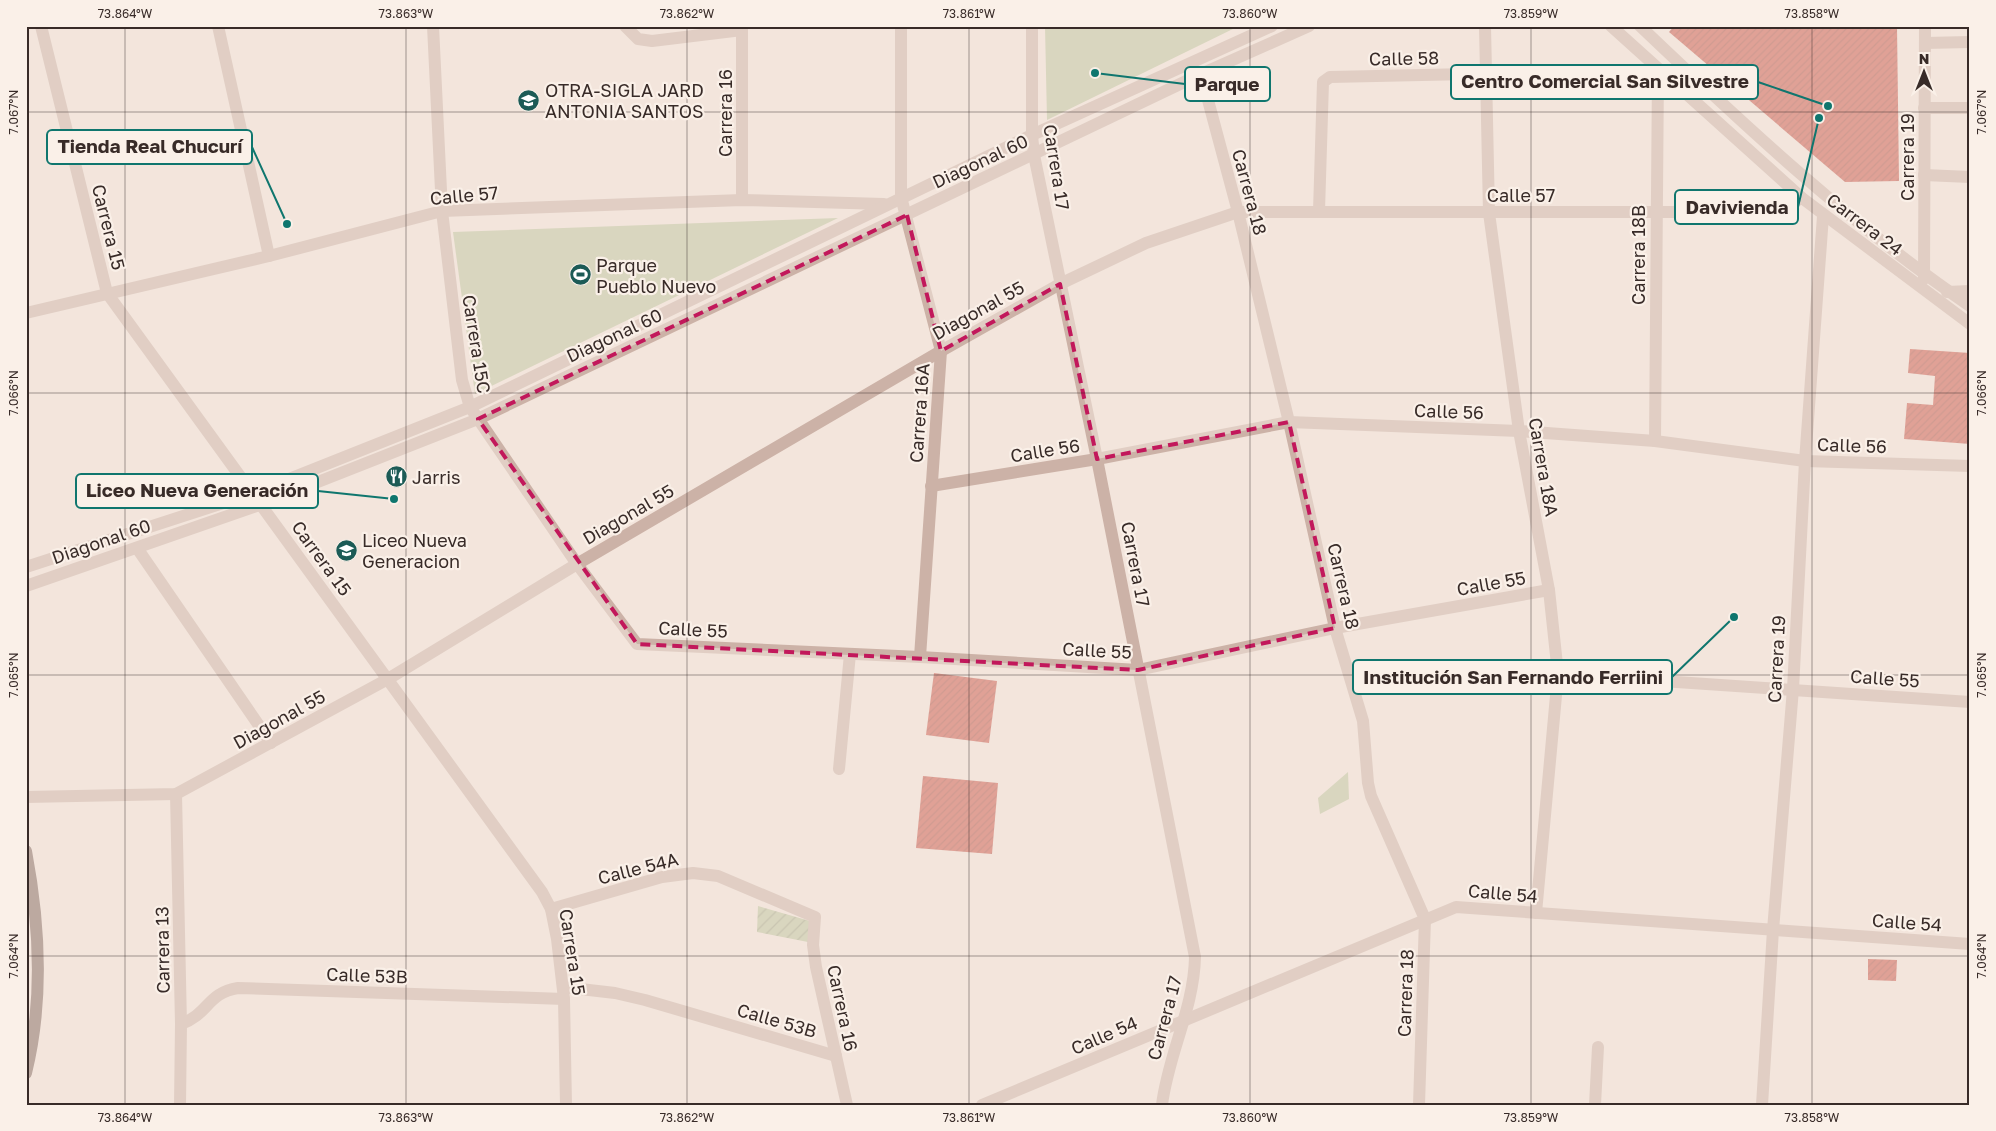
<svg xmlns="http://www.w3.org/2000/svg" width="1996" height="1131" font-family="'Golos Text',sans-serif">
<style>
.green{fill:#bbc39b}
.garden{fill:url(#garden-furrows)}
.building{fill:url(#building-hatch)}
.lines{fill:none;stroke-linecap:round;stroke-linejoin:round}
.minor{stroke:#ccb2a7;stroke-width:12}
.major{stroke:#7a5f58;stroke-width:12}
.marked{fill:none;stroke:#c2185b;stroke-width:4;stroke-dasharray:10 6;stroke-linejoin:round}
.ticks{fill:none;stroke:#382b28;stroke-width:1;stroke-opacity:0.45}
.labels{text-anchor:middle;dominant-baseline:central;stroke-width:4.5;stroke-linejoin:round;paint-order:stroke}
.street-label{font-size:18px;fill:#382b28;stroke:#faf0e8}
.poi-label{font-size:18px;fill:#382b28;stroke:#faf0e8;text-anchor:start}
.leader{fill:none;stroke:#0f766e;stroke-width:2}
.callout-dot{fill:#0f766e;stroke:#faf0e8;stroke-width:2}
.callout{fill:#faf0e8;stroke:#0f766e;stroke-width:2}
.callout-label{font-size:19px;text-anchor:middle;font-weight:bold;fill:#382b28}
.neatline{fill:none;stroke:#382b28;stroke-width:2}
.ticks-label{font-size:12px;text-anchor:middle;fill:#382b28}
</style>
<defs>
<pattern id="garden-furrows" width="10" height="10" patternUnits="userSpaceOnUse" patternTransform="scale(1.25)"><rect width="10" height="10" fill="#bbc39b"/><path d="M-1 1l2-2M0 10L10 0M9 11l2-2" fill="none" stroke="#999f7e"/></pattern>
<pattern id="building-hatch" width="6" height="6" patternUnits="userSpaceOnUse" patternTransform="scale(1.25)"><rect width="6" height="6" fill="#cb4f42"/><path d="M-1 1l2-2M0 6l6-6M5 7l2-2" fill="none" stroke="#a64237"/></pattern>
</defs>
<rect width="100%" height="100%" fill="#f3e5dc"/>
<g class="green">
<path d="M1045 26H1239L1047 120Z"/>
<path d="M838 218 475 394 453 232Z"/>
<path d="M1348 772 1349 799 1320 814 1318 798Z"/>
</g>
<path class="garden" d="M758 906 810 921 808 942 757 932Z"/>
<g class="building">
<path d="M1674 26H1897L1899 181 1845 182 1669 32Z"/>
<path d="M1910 349 1970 353V444L1904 439 1907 403 1933 405 1935 376 1908 373Z"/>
<path d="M934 673 997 681 989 743 926 735Z"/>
<path d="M923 776 998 783 992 854 916 848Z"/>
<path d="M1868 959 1897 960 1896 981 1868 980Z"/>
</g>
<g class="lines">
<g class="minor">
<path d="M41 26 107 293 542 892 551 909 557 939 564 999 566 1105"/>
<path d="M218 26 269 256"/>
<path d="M433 26 442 211 462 380 470 407 577 564 637 644 920 657 1138 670 1335 628 1549 590"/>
<path d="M625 26 638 39 652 41 742 30"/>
<path d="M742 26V200"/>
<path d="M901 26V197L941 351 920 657"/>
<path d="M1032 26V135L1034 155 1097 459 1195 957C1194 1008 1168 1055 1162 1105"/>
<path d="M1485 26 1489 213 1519 431 1549 590 1558 674 1536 913"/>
<path d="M1611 26 1802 198 1970 324"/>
<path d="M1640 26C1745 126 1850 224 1970 306"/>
<path d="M1925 43 1970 42"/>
<path d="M1201 74 1238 212 1289 422 1335 628 1363 721 1368 783 1371 796 1425 919 1419 1105"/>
<path d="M1924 108H1970"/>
<path d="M1924 175 1970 177"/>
<path d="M1319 211 1323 82 1330 77 1658 70 1655 441"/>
<path d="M1924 279 1925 26"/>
<path d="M1947 292 1970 291"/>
<path d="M26 313 269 256 442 211 742 200 884 204"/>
<path d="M931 486 1097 459 1289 422 1519 431 1655 441 1805 461 1970 466"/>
<path d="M137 548 271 743"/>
<path d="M26 567 254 493 470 407 1032 135 1272 26"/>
<path d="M26 586 262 504 478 419 1201 74 1309 26"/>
<path d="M1558 674 1970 702"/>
<path d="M839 769 850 654"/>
<path d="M176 794 181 1024 180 1105"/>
<path d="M26 797 176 794 388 679 577 564 941 351 1060 284 1146 243 1238 212H1753L1782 207 1802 198"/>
<path d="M551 909 662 877 693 873 718 876 815 917 813 945 816 967 847 1105"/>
<path d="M563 987 615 993 645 1000 836 1056"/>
<path d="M181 1024C209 1014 207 993 238 988L564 999"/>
<path d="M982 1105 1456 907 1970 944"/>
<path d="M1595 1105 1598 1047"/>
<path d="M1762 1105 1773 930 1793 689 1805 461 1823 216"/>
</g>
<path class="major" d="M26 851C40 925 44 1000 26 1073"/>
</g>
<path d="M0 0H1996V1131H0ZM907 215 941 351 1060 284 1097 459 1289 422 1335 628 1138 670 637 644 478 419Z" fill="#f3e5dc" fill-opacity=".55" fill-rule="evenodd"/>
<path class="marked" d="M907 215 941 351 1060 284 1097 459 1289 422 1335 628 1138 670 637 644 478 419Z"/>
<path class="ticks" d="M125 26V1105M406 26V1105M687 26V1105M969 26V1105M1250 26V1105M1531 26V1105M1812 26V1105M26 112H1970M26 393H1970M26 675H1970M26 956H1970"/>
<defs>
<symbol id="school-disc" viewBox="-11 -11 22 22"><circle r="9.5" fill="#1c5b56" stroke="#faf0e8"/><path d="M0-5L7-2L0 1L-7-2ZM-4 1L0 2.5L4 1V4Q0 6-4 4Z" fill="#fff"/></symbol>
<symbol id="stadium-disc" viewBox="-11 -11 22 22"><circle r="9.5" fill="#1c5b56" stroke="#faf0e8"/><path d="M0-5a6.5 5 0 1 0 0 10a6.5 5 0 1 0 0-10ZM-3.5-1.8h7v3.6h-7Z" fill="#fff"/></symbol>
<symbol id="restaurant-disc" viewBox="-11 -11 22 22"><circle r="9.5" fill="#1c5b56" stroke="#faf0e8"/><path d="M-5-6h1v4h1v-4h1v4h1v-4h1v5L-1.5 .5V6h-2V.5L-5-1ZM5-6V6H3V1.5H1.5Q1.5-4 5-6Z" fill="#fff"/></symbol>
</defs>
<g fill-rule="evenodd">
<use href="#school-disc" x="516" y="88" width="25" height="25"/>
<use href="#stadium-disc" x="568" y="262" width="25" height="25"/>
<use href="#restaurant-disc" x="384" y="464" width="25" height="25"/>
<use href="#school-disc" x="334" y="538" width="25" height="25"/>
</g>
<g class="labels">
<g class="street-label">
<text transform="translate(1404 58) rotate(-1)">Calle 58</text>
<text transform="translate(725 113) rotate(-90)">Carrera 16</text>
<text transform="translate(1907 157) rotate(-90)">Carrera 19</text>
<text transform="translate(980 161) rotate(-25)">Diagonal 60</text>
<text transform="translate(1057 167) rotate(81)">Carrera 17</text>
<text transform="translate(1250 192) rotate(75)">Carrera 18</text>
<text transform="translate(464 195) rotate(-5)">Calle 57</text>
<text x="1521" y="195">Calle 57</text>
<text transform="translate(1865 224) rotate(37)">Carrera 24</text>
<text transform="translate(109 227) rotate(76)">Carrera 15</text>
<text transform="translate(1638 255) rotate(-90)">Carrera 18B</text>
<text transform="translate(978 310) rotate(-29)">Diagonal 55</text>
<text transform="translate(614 335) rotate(-25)">Diagonal 60</text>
<text transform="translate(477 344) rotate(81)">Carrera 15C</text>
<text transform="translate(1449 411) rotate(2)">Calle 56</text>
<text transform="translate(919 413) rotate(-86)">Carrera 16A</text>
<text transform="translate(1852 445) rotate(2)">Calle 56</text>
<text transform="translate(1045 450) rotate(-9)">Calle 56</text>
<text transform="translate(1544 467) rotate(80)">Carrera 18A</text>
<text transform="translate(628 514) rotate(-30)">Diagonal 55</text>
<text transform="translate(101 541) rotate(-19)">Diagonal 60</text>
<text transform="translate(322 558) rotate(54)">Carrera 15</text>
<text transform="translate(1136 564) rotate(79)">Carrera 17</text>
<text transform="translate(1491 583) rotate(-10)">Calle 55</text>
<text transform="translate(1344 586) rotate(77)">Carrera 18</text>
<text transform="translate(693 629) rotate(3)">Calle 55</text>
<text transform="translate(1097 650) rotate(3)">Calle 55</text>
<text transform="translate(1776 659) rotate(-87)">Carrera 19</text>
<text transform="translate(1885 678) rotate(4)">Calle 55</text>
<text transform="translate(279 719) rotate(-29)">Diagonal 55</text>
<text transform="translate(638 868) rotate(-14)">Calle 54A</text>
<text transform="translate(1503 893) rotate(5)">Calle 54</text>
<text transform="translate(1907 922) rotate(4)">Calle 54</text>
<text transform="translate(162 950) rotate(-91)">Carrera 13</text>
<text transform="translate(573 952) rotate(81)">Carrera 15</text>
<text transform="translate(367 975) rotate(2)">Calle 53B</text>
<text transform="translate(1405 993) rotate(-88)">Carrera 18</text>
<text transform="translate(843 1008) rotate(78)">Carrera 16</text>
<text transform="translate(1164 1018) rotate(-75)">Carrera 17</text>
<text transform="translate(777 1020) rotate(16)">Calle 53B</text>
<text transform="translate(1104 1035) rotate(-23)">Calle 54</text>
</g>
<g class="poi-label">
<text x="545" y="90">OTRA-SIGLA JARD<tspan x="545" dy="21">ANTONIA SANTOS</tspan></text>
<text x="596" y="265">Parque<tspan x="596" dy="21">Pueblo Nuevo</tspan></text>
<text x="412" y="477">Jarris</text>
<text x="362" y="540">Liceo Nueva<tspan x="362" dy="21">Generacion</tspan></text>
</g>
</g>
<path class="leader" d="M1828 106L1758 82M1095 73L1185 84M287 224L252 147M1819 118L1798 207M394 499L318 491M1734 617L1672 677"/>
<g class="callout-dot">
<circle cx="1828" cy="106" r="5"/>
<circle cx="1095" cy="73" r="5"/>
<circle cx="287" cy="224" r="5"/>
<circle cx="1819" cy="118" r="5"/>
<circle cx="394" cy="499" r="5"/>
<circle cx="1734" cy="617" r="5"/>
</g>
<g class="callout">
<rect x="1451" y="65" width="307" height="34" rx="5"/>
<rect x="1185" y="67" width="85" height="34" rx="5"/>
<rect x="47" y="130" width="205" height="34" rx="5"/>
<rect x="1675" y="190" width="123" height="34" rx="5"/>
<rect x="76" y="474" width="242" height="34" rx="5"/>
<rect x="1353" y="660" width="319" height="34" rx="5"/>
</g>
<g class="callout-label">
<text x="1605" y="88">Centro Comercial San Silvestre</text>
<text x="1227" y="91">Parque</text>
<text x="150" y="153">Tienda Real Chucurí</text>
<text x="1737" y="214">Davivienda</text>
<text x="197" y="497">Liceo Nueva Generación</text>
<text x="1513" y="684">Institución San Fernando Ferriini</text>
</g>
<rect width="1996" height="1131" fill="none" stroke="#faf0e8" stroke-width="55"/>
<g transform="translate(1924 72)" stroke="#faf0e8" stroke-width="4" paint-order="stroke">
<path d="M0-4L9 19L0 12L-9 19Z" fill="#382b28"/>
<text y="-8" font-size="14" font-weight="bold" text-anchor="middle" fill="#382b28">N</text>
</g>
<rect x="28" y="28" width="1940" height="1076" class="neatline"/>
<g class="ticks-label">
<text x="125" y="18">73.864°W</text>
<text x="406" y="18">73.863°W</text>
<text x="687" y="18">73.862°W</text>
<text x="969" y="18">73.861°W</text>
<text x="1250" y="18">73.860°W</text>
<text x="1531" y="18">73.859°W</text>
<text x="1812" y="18">73.858°W</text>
<text transform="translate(14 112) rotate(-90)" y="4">7.067°N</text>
<text transform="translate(1982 112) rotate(-90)" y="4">7.067°N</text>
<text transform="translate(14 393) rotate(-90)" y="4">7.066°N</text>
<text transform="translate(1982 393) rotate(-90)" y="4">7.066°N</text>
<text transform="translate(14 675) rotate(-90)" y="4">7.065°N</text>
<text transform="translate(1982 675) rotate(-90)" y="4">7.065°N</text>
<text transform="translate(14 956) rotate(-90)" y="4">7.064°N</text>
<text transform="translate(1982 956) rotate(-90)" y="4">7.064°N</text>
<text x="125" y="1122">73.864°W</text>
<text x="406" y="1122">73.863°W</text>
<text x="687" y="1122">73.862°W</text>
<text x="969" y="1122">73.861°W</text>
<text x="1250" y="1122">73.860°W</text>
<text x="1531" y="1122">73.859°W</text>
<text x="1812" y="1122">73.858°W</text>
</g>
</svg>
